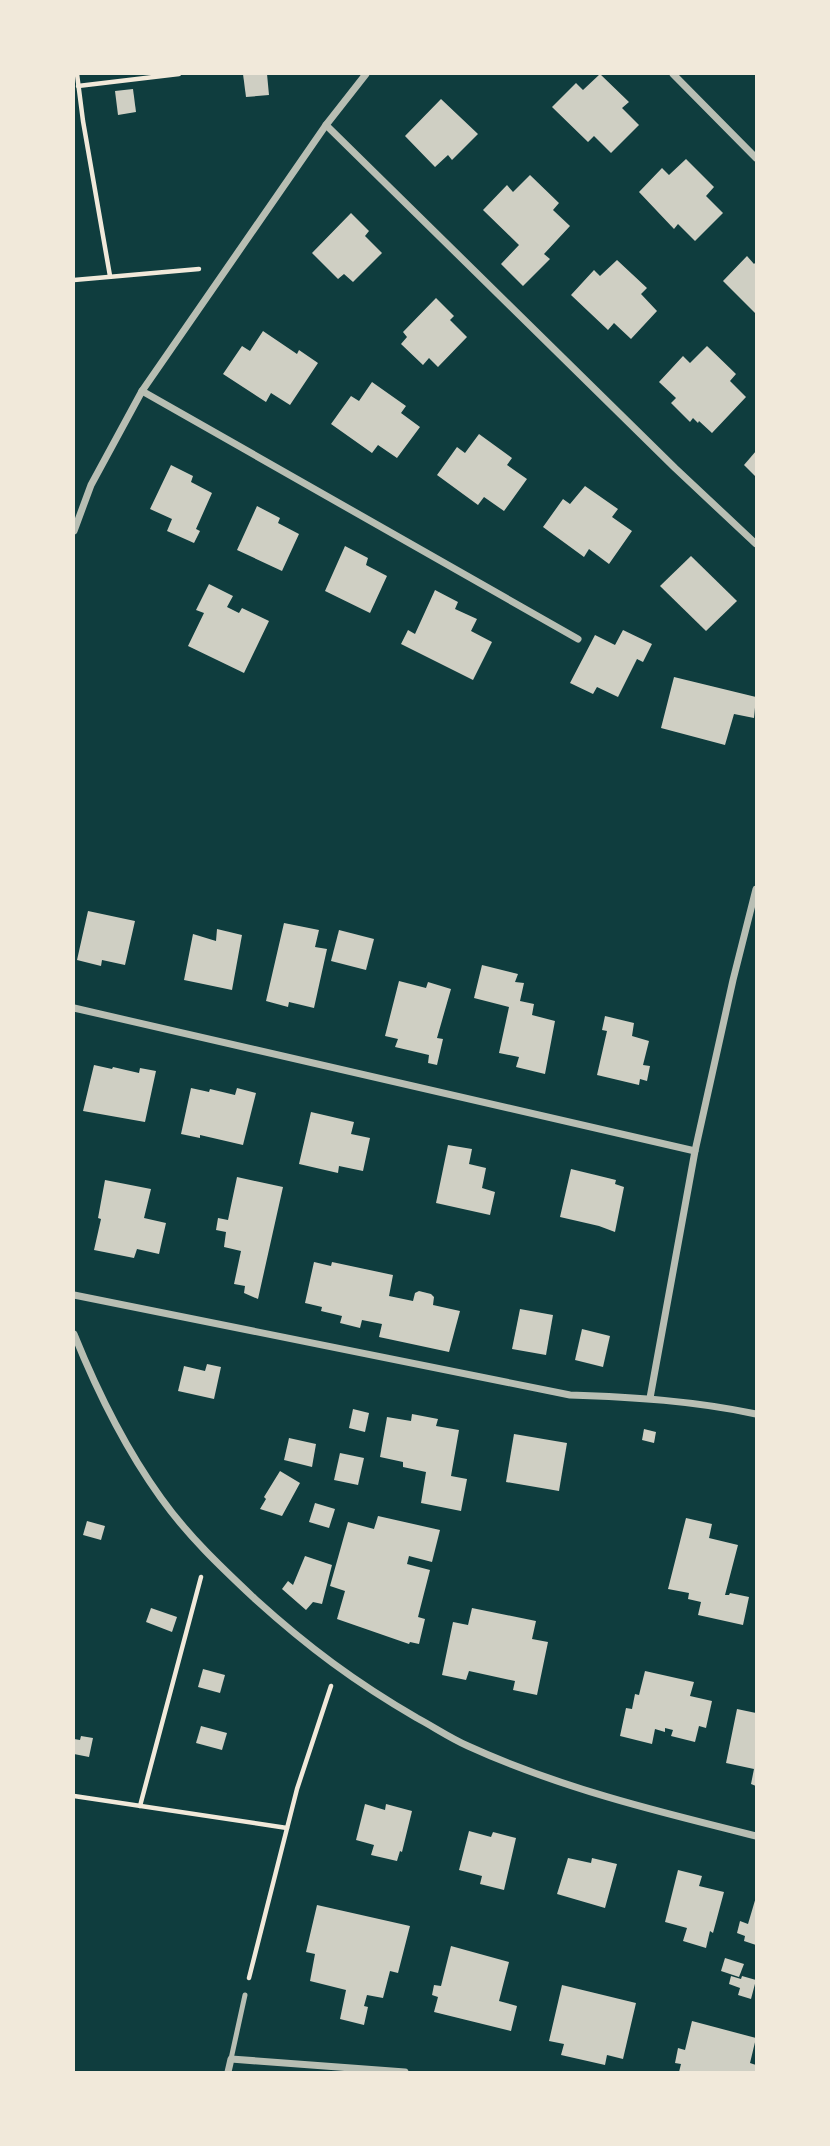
<svg xmlns="http://www.w3.org/2000/svg" width="830" height="2146" font-family="Signika,sans-serif">
<style>
.building{fill:#cfcfc3}
.lines{fill:none;stroke-linecap:round;stroke-linejoin:round}
.path{stroke:#f1e9da;stroke-width:4.5}
.service{stroke:#b8beb3;stroke-width:5}
.minor{stroke:#b8beb3;stroke-width:7}
</style>
<rect width="100%" height="100%" fill="#0f3d3e"/>
<g class="building">
<path d="M243 74H267L269 95 246 97Z"/>
<path d="M600 74 629 102 622 108 639 125 611 153 594 136 588 142 552 107 576 83 583 90Z"/>
<path d="M133 89 136 112 118 115 115 91Z"/>
<path d="M441 99 478 134 452 160 448 155 435 167 405 136Z"/>
<path d="M686 159 714 187 706 196 723 213 695 241 678 224 674 229 639 192 662 168 669 175Z"/>
<path d="M530 175 559 203 553 210 570 226 544 254 550 259 523 286 501 264 519 245 483 210 507 185 513 192Z"/>
<path d="M351 213 369 231 365 236 382 253 353 282 344 274 338 279 312 253Z"/>
<path d="M747 256 754 264 756 262V314L723 281Z"/>
<path d="M617 260 647 288 641 294 657 311 631 339 614 323 608 330 571 295 594 270 600 276Z"/>
<path d="M436 298 454 316 450 320 467 337 438 367 429 358 423 365 401 344 407 337 403 332Z"/>
<path d="M263 331 297 354 299 350 318 363 290 405 271 393 266 402 223 374 242 346 250 351Z"/>
<path d="M707 346 736 374 730 381 746 397 712 433 699 421 698 423 693 418 690 422 671 403 676 398 659 382 683 356 690 363Z"/>
<path d="M372 382 406 406 401 413 420 427 397 458 378 445 372 453 331 424 351 396 359 401Z"/>
<path d="M479 434 512 458 507 465 527 479 504 511 484 497 478 505 437 475 457 447 465 453Z"/>
<path d="M756 451V477L744 465Z"/>
<path d="M171 465 193 476 191 482 212 493 196 529 200 531 194 543 167 531 172 519 150 509Z"/>
<path d="M585 486 618 509 612 517 632 531 609 564 589 549 584 557 543 527 563 499 570 504Z"/>
<path d="M257 506 280 518 278 523 299 534 282 571 237 550Z"/>
<path d="M345 546 368 558 366 565 387 576 370 613 325 591Z"/>
<path d="M691 556 737 601 706 631 660 586Z"/>
<path d="M209 584 233 596 227 607 239 613 242 608 269 621 244 673 188 646 204 613 196 610Z"/>
<path d="M435 590 458 602 455 609 477 619 471 631 492 642 473 680 401 644 408 630 415 634Z"/>
<path d="M623 630 652 644 643 662 637 659 618 697 597 687 593 694 570 683 595 635 615 645Z"/>
<path d="M674 677 756 697 754 718 734 714 725 745 661 728Z"/>
<path d="M88 911 135 921 125 965 102 960 101 966 77 960Z"/>
<path d="M284 923 319 930 315 947 327 949 314 1008 289 1002 288 1007 266 1001Z"/>
<path d="M217 929 242 935 232 990 184 980 193 934 216 941Z"/>
<path d="M339 930 374 939 366 970 331 961Z"/>
<path d="M482 965 518 974 515 982 524 983 520 1001 534 1004 532 1015 555 1021 545 1074 516 1067 519 1057 499 1053 509 1007 474 998Z"/>
<path d="M399 981 426 988 428 982 451 989 437 1038 443 1039 437 1065 428 1063 429 1055 395 1047 398 1039 385 1036Z"/>
<path d="M605 1016 634 1023 632 1036 649 1041 643 1065 650 1066 647 1081 640 1079 639 1085 597 1075 607 1031 602 1030Z"/>
<path d="M94 1065 112 1069 113 1067 139 1073 140 1068 156 1071 145 1122 83 1111Z"/>
<path d="M191 1088 209 1092 210 1089 235 1095 237 1088 256 1093 243 1145 200 1135V1138L181 1134Z"/>
<path d="M311 1112 354 1122 351 1134 370 1138 363 1171 339 1166 338 1173 299 1164Z"/>
<path d="M448 1145 472 1149 469 1164 486 1168 482 1188 495 1192 490 1215 436 1203Z"/>
<path d="M571 1169 616 1180 615 1184 624 1187 615 1232 599 1226 560 1217Z"/>
<path d="M237 1177 283 1187 258 1299 244 1293 245 1286 234 1284 241 1251 224 1247 226 1232 216 1230 218 1218 228 1220Z"/>
<path d="M105 1180 151 1189 144 1218 166 1223 159 1254 137 1249 134 1258 94 1250 101 1219 98 1218Z"/>
<path d="M314 1262 331 1266 332 1262 393 1275 389 1296 413 1301 415 1293 419 1291 431 1294 434 1297 433 1305 460 1311 449 1352 379 1337 382 1324 362 1320 360 1328 340 1323 342 1316 321 1311 322 1307 305 1303Z"/>
<path d="M520 1309 553 1315 546 1355 512 1349Z"/>
<path d="M582 1329 610 1336 603 1367 575 1360Z"/>
<path d="M207 1364 221 1367 214 1399 178 1391 184 1366 205 1371Z"/>
<path d="M353 1409 369 1413 365 1432 349 1428Z"/>
<path d="M412 1414 438 1419 436 1426 459 1430 451 1476 467 1479 461 1511 421 1503 426 1472 403 1467V1462L380 1457 387 1417 411 1421Z"/>
<path d="M644 1429 656 1432 654 1443 642 1440Z"/>
<path d="M514 1434 567 1443 559 1491 506 1482Z"/>
<path d="M289 1438 316 1444 312 1467 284 1460Z"/>
<path d="M340 1453 364 1458 358 1485 334 1480Z"/>
<path d="M280 1471 300 1483 282 1516 260 1509 266 1499 264 1497Z"/>
<path d="M315 1503 335 1509 329 1528 309 1522Z"/>
<path d="M378 1516 440 1530 432 1562 409 1556 407 1564 430 1570 418 1617 425 1619 419 1644 410 1642 409 1644 337 1619 345 1591 330 1586 348 1522 374 1529Z"/>
<path d="M686 1518 712 1524 709 1538 738 1545 725 1595H729L730 1593 749 1597 743 1625 698 1615 701 1602 688 1599 689 1593 668 1589Z"/>
<path d="M87 1521 105 1526 101 1540 83 1535Z"/>
<path d="M305 1556 332 1565 322 1604 313 1602 306 1610 282 1589 288 1581 293 1585Z"/>
<path d="M151 1608 177 1617 172 1632 146 1622Z"/>
<path d="M472 1608 536 1621 532 1639 548 1642 537 1695 513 1690 515 1681 469 1671 466 1680 442 1675 453 1622 468 1625Z"/>
<path d="M203 1669 225 1675 220 1693 198 1687Z"/>
<path d="M645 1671 694 1682 690 1696 712 1701 706 1728 699 1726 695 1742 671 1736 673 1730 665 1728V1732L655 1729 652 1744 620 1736 626 1708 632 1709 635 1694 639 1695Z"/>
<path d="M737 1709 756 1713V1786L751 1784 754 1769 726 1763Z"/>
<path d="M201 1726 227 1733 222 1750 196 1743Z"/>
<path d="M81 1736 93 1738 89 1757 74 1754V1739L80 1740Z"/>
<path d="M365 1804 385 1810 386 1804 412 1811 402 1852 400 1851 397 1861 371 1855 374 1845 356 1840Z"/>
<path d="M469 1831 491 1837 493 1832 516 1838 504 1890 480 1884 482 1876 459 1870Z"/>
<path d="M568 1858 591 1863 592 1858 617 1864 605 1908 557 1894Z"/>
<path d="M678 1870 702 1876 699 1886 724 1892 713 1933 710 1931 706 1948 683 1941 687 1928 665 1922Z"/>
<path d="M756 1897V1945L744 1941 745 1936 737 1933 740 1921 748 1924Z"/>
<path d="M317 1905 410 1926 398 1973 390 1971 383 1998 367 1995 364 2006 368 2007 364 2025 340 2019 346 1990 310 1981 315 1954 306 1952Z"/>
<path d="M451 1946 509 1962 499 2001 517 2006 511 2031 434 2012 438 1997 432 1995 434 1985 441 1986Z"/>
<path d="M725 1958 744 1964 739 1977 721 1971Z"/>
<path d="M731 1976 741 1979 742 1976 756 1980 751 1999 738 1995 740 1988 729 1984Z"/>
<path d="M562 1985 636 2003 623 2059 607 2055 605 2065 561 2055 564 2044 549 2041Z"/>
<path d="M692 2021 756 2038 750 2063 756 2065 755 2072H679L681 2064 675 2063 678 2048 685 2050Z"/>
</g>
<g class="lines">
<g class="path">
<path d="M77 74 83 121 110 276"/>
<path d="M78 86 179 74"/>
<path d="M74 280 199 269"/>
<path d="M74 1796 287 1828"/>
<path d="M140 1806 201 1577"/>
<path d="M249 1978 297 1789 331 1686"/>
</g>
<path class="service" d="M231 2059 245 1995"/>
<g class="minor">
<path d="M673 74 756 158"/>
<path d="M326 125 675 468 756 544"/>
<path d="M142 391 578 639"/>
<path d="M74 531 91 485 142 391 326 125 366 74"/>
<path d="M74 1008 695 1151"/>
<path d="M74 1295 570 1395C634 1397 695 1401 756 1414"/>
<path d="M74 1334C97 1391 125 1448 161 1498 188 1536 221 1567 255 1599 308 1647 355 1682 417 1718 434 1727 450 1738 468 1746 560 1788 659 1812 756 1836"/>
<path d="M650 1398 695 1151 733 980 756 889"/>
<path d="M228 2072 231 2059 405 2072"/>
</g>
</g>
<rect width="830" height="2146" fill="none" stroke="#f1e9da" stroke-width="150"/>
</svg>
